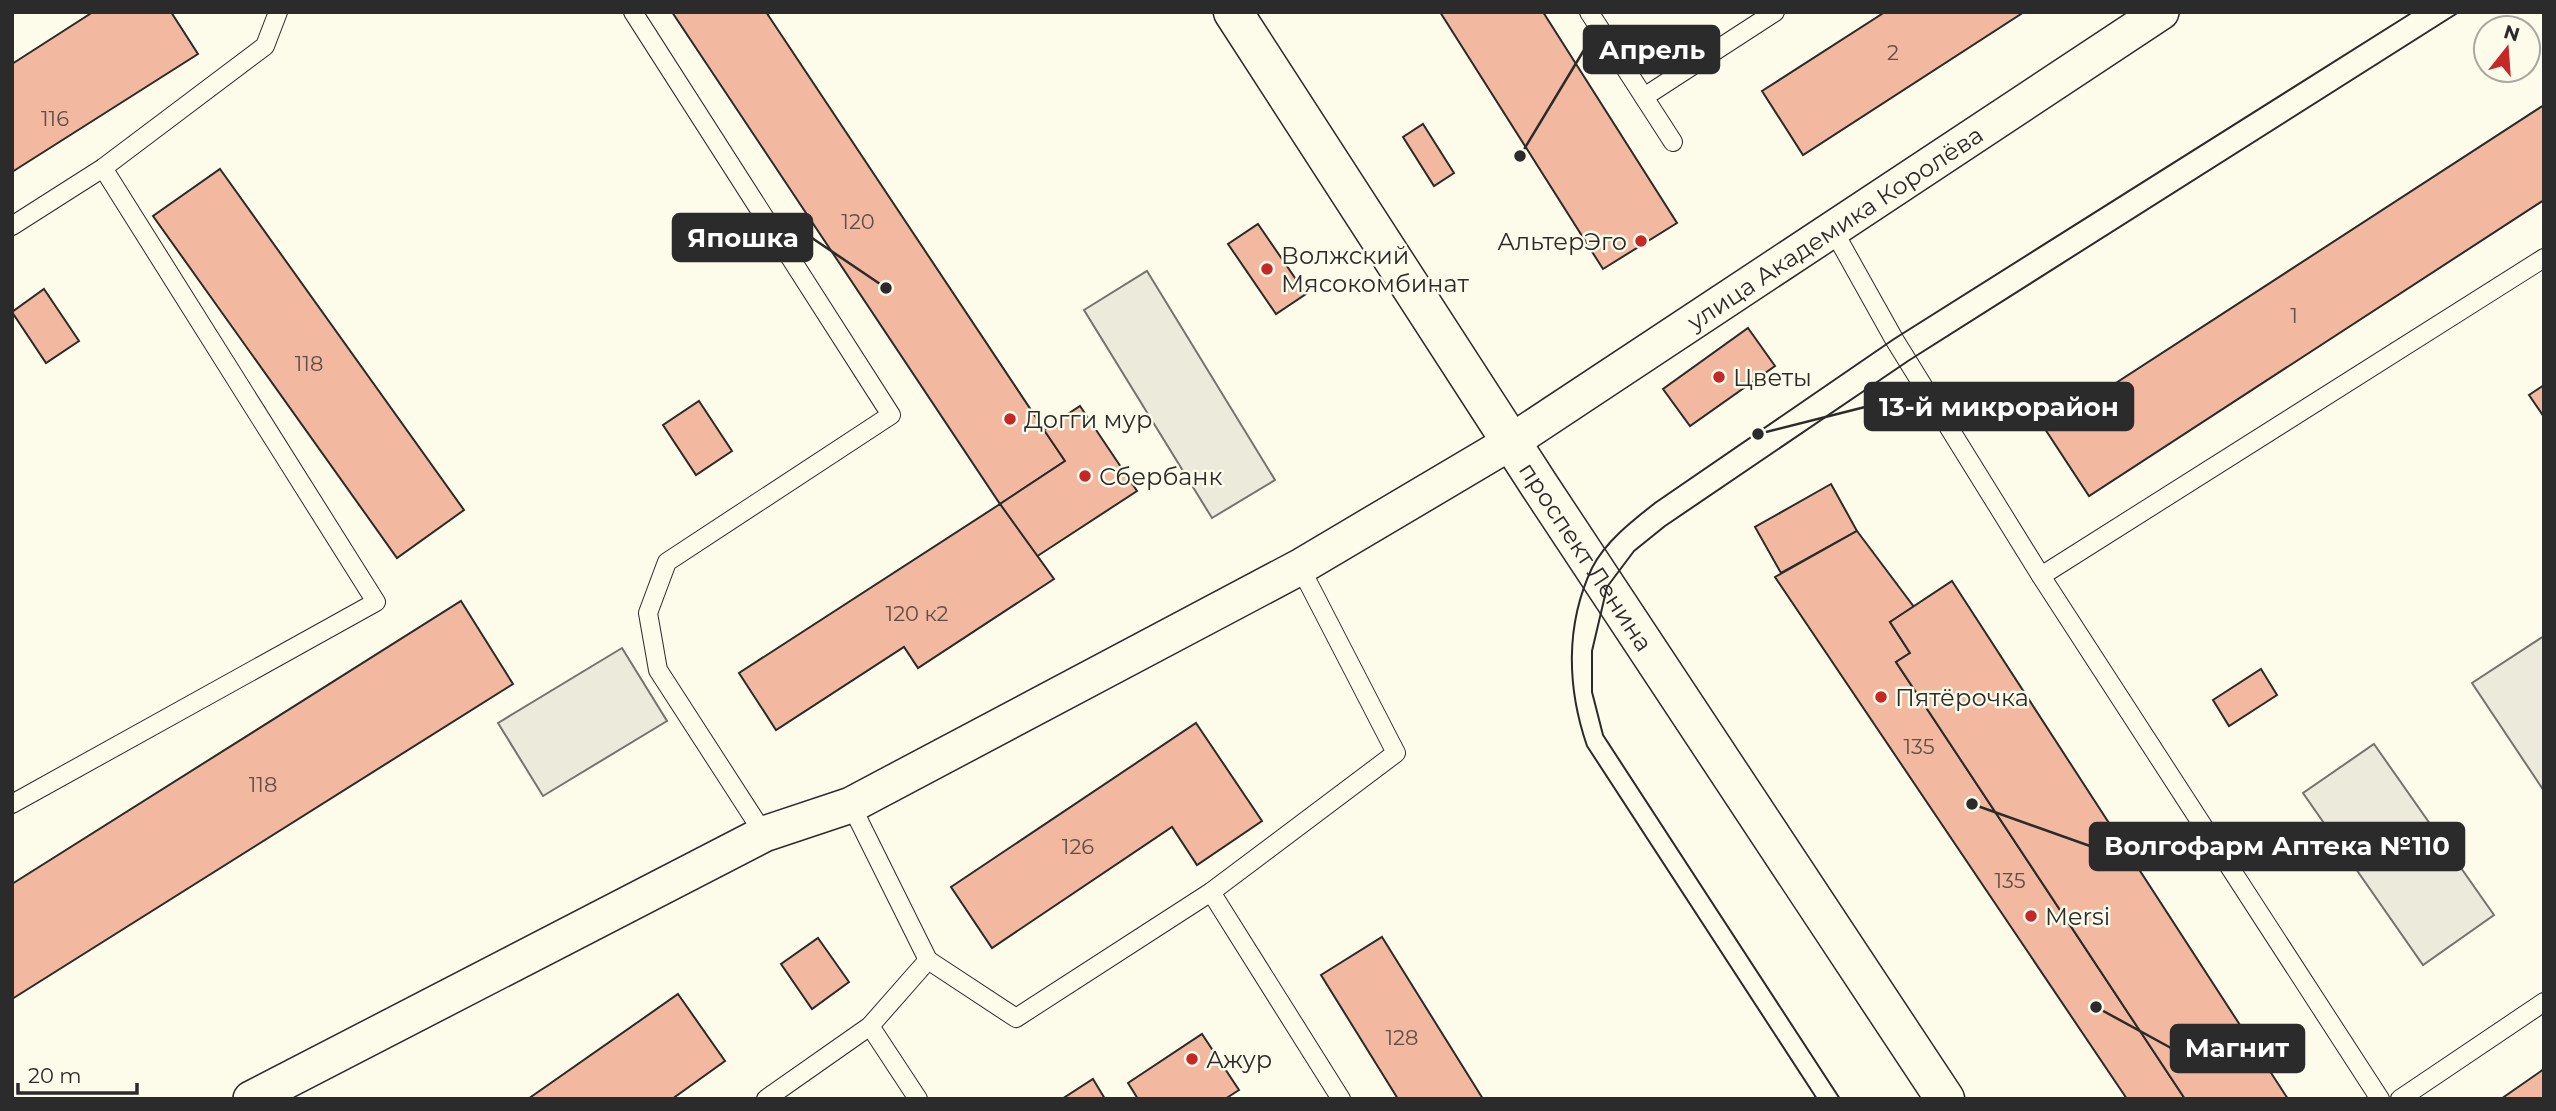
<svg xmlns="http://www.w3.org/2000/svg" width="2556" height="1111" font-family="Montserrat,sans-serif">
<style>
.green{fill:#ecebdb;stroke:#74746e;stroke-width:2}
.parking{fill:#eceadb;stroke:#74746e;stroke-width:2}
.building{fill:#f2b8a0;stroke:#2b2b2b;stroke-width:2}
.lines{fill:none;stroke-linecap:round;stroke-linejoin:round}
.lane-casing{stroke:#2b2b2b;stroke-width:20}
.street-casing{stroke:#2b2b2b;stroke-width:38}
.primary-casing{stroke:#2b2b2b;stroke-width:41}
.lane{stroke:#fdfbea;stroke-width:18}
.street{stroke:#fdfbea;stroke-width:35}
.primary{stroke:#fdfbea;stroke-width:38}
.tram{stroke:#2b2b2b;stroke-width:2}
.poi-dot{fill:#c62828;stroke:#fdfbea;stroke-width:2.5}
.labels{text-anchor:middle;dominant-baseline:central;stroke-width:5;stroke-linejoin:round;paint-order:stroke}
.number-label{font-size:21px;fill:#5d4e48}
.street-label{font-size:24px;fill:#2b2b2b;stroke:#fdfbea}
.poi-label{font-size:24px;fill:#2b2b2b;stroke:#fdfbea;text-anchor:start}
.leader{fill:none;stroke:#2b2b2b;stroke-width:2.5}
.callout-dot{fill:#2b2b2b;stroke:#fdfbea;stroke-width:2.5}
.callout{fill:#2b2b2b;stroke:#2b2b2b;stroke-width:2.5}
.callout-label{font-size:26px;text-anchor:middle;font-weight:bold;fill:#fff}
</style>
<rect width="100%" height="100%" fill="#fdfbea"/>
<g class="green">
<path d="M2544 636V791L2472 683Z"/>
<path d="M2374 744 2494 915 2423 965 2303 793Z"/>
</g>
<g class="parking">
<path d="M1147 271 1275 480 1212 518 1084 310Z"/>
<path d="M622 648 667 721 543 796 498 723Z"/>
</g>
<g class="building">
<path d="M93 12H171L198 54 12 172V64Z"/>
<path d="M672 12H766L1065 461 1000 504Z"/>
<path d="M1440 12H1543L1677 223 1603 269Z"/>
<path d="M1885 12H2024L1803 155 1762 91Z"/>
<path d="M2544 105V200L2089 496 2045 429Z"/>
<path d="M1423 124 1454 173 1434 186 1403 137Z"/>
<path d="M220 169 464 510 397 558 153 216Z"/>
<path d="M1258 224 1306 294 1276 314 1228 244Z"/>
<path d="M44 289 79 341 46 363 12 312Z"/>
<path d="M1748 328 1775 366 1690 426 1663 389Z"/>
<path d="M2544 385V417L2529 395Z"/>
<path d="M699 401 732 451 696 475 663 425Z"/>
<path d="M1080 406 1137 491 1036 557 1000 504 1065 461 1044 430Z"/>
<path d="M1831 484 1857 531 1781 573 1755 527Z"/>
<path d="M1000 504 1054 579 918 668 904 647 776 730 739 673Z"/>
<path d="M1857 531 1914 607 1890 622 1910 653 1896 662 2185 1099H2127L1775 577Z"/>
<path d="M1952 581 2288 1099H2185L1896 662 1910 653 1890 622Z"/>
<path d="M461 601 513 684 12 999V884Z"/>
<path d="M2261 669 2277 695 2229 726 2213 700Z"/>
<path d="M1196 723 1262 821 1197 865 1172 827 992 948 951 887Z"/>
<path d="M1382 937 1483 1099H1398L1321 975Z"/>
<path d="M818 938 849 982 812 1009 781 964Z"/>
<path d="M678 994 725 1061 672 1099H528Z"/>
<path d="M1202 1034 1239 1090 1225 1099H1138L1128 1083Z"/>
<path d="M2544 1069V1099H2501Z"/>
<path d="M1093 1079 1105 1099H1062Z"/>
</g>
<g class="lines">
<defs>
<g id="lane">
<path d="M633 12 891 415 667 562 648 613 658 670 764 834"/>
<path d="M1589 12 1673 142"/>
<path d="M1644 97 1775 12"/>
<path d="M12 226 103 168 265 46 278 12"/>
<path d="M1832 228 1894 339 2041 576 2380 1099"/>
<path d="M2041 576 2544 258"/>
<path d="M12 804 376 602 103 168"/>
<path d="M851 805 928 960 1016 1018 1211 892 1396 753 1300 567"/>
<path d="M1211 892 1341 1099"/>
<path d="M870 1026 918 1099"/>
<path d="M766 1099 870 1026 928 960"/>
<path d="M2400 1099 2544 1002"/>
</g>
<g id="street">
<path id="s1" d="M251 1099 764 834 851 805 1300 567 1511 442 2161 12"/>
</g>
<g id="primary">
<path id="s2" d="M1233 12 1539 485 1945 1099"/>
</g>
</defs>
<use href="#lane" class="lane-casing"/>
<use href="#street" class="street-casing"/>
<use href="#primary" class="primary-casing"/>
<use href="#lane" class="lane"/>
<use href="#street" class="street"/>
<use href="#primary" class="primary"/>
<g class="tram">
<path d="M1817 1099 1587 746C1567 688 1565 625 1592 568 1605 542 1632 521 1655 503L1894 339 2413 12"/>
<path d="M1840 1099 1603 735 1592 692V651L1607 587 1634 551 1665 526 1908 361 2459 12"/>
</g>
</g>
<g class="poi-dot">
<circle cx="1641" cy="241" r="7"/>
<circle cx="1267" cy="269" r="7"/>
<circle cx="1719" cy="377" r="7"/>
<circle cx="1010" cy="419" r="7"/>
<circle cx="1085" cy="476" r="7"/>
<circle cx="1881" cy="697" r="7"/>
<circle cx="2031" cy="916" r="7"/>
<circle cx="1192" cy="1059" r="7"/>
</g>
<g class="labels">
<g class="number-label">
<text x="1893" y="52">2</text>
<text x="55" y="118">116</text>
<text x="858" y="221">120</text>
<text x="2294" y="315">1</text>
<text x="309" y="363">118</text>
<text x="917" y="613">120 к2</text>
<text x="1919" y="746">135</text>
<text x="263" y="784">118</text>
<text x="1078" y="846">126</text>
<text x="2010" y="880">135</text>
<text x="1402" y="1037">128</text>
</g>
<g class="street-label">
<text stroke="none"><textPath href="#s1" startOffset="1811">улица Академика Королёва</textPath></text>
<text stroke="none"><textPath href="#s2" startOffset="649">проспект Ленина</textPath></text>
</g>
<g class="poi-label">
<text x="1627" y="241" text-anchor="end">АльтерЭго</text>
<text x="1281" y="255">Волжский<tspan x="1281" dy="28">Мясокомбинат</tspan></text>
<text x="1733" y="377">Цветы</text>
<text x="1024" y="419">Догги мур</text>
<text x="1099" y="476">Сбербанк</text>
<text x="1895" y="697">Пятёрочка</text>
<text x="2045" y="916">Mersi</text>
<text x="1206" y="1059">Ажур</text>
</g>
</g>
<path class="leader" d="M1520 156L1584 50M886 288L812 238M1758 434L1865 407M1972 804L2090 846M2096 1007L2171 1048"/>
<g class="callout-dot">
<circle cx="1520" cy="156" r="7"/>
<circle cx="886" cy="288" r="7"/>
<circle cx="1758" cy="434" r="7"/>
<circle cx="1972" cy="804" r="7"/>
<circle cx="2096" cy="1007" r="7"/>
</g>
<g class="callout">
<rect x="1584" y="26" width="135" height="47" rx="7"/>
<rect x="673" y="214" width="139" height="47" rx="7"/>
<rect x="1865" y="383" width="268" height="47" rx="7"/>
<rect x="2090" y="823" width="374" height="47" rx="7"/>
<rect x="2171" y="1025" width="133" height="47" rx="7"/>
</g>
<g class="callout-label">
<text x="1652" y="59">Апрель</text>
<text x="743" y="247">Япошка</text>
<text x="1999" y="416">13-й микрорайон</text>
<text x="2277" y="855">Волгофарм Аптека №110</text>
<text x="2237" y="1057">Магнит</text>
</g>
<rect width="2556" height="1111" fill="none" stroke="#2b2b2b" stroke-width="28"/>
<g transform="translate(2507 49) rotate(17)"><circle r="33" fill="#fdfbea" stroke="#a9a89e" stroke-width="2"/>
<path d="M0-5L12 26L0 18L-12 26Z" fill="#c62828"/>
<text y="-10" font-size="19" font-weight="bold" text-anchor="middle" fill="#2b2b2b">N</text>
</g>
<path d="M18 1083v10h119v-10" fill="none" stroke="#2b2b2b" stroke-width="3.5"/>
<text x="28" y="1083" font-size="21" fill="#2b2b2b" stroke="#fdfbea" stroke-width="5" paint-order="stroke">20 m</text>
</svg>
